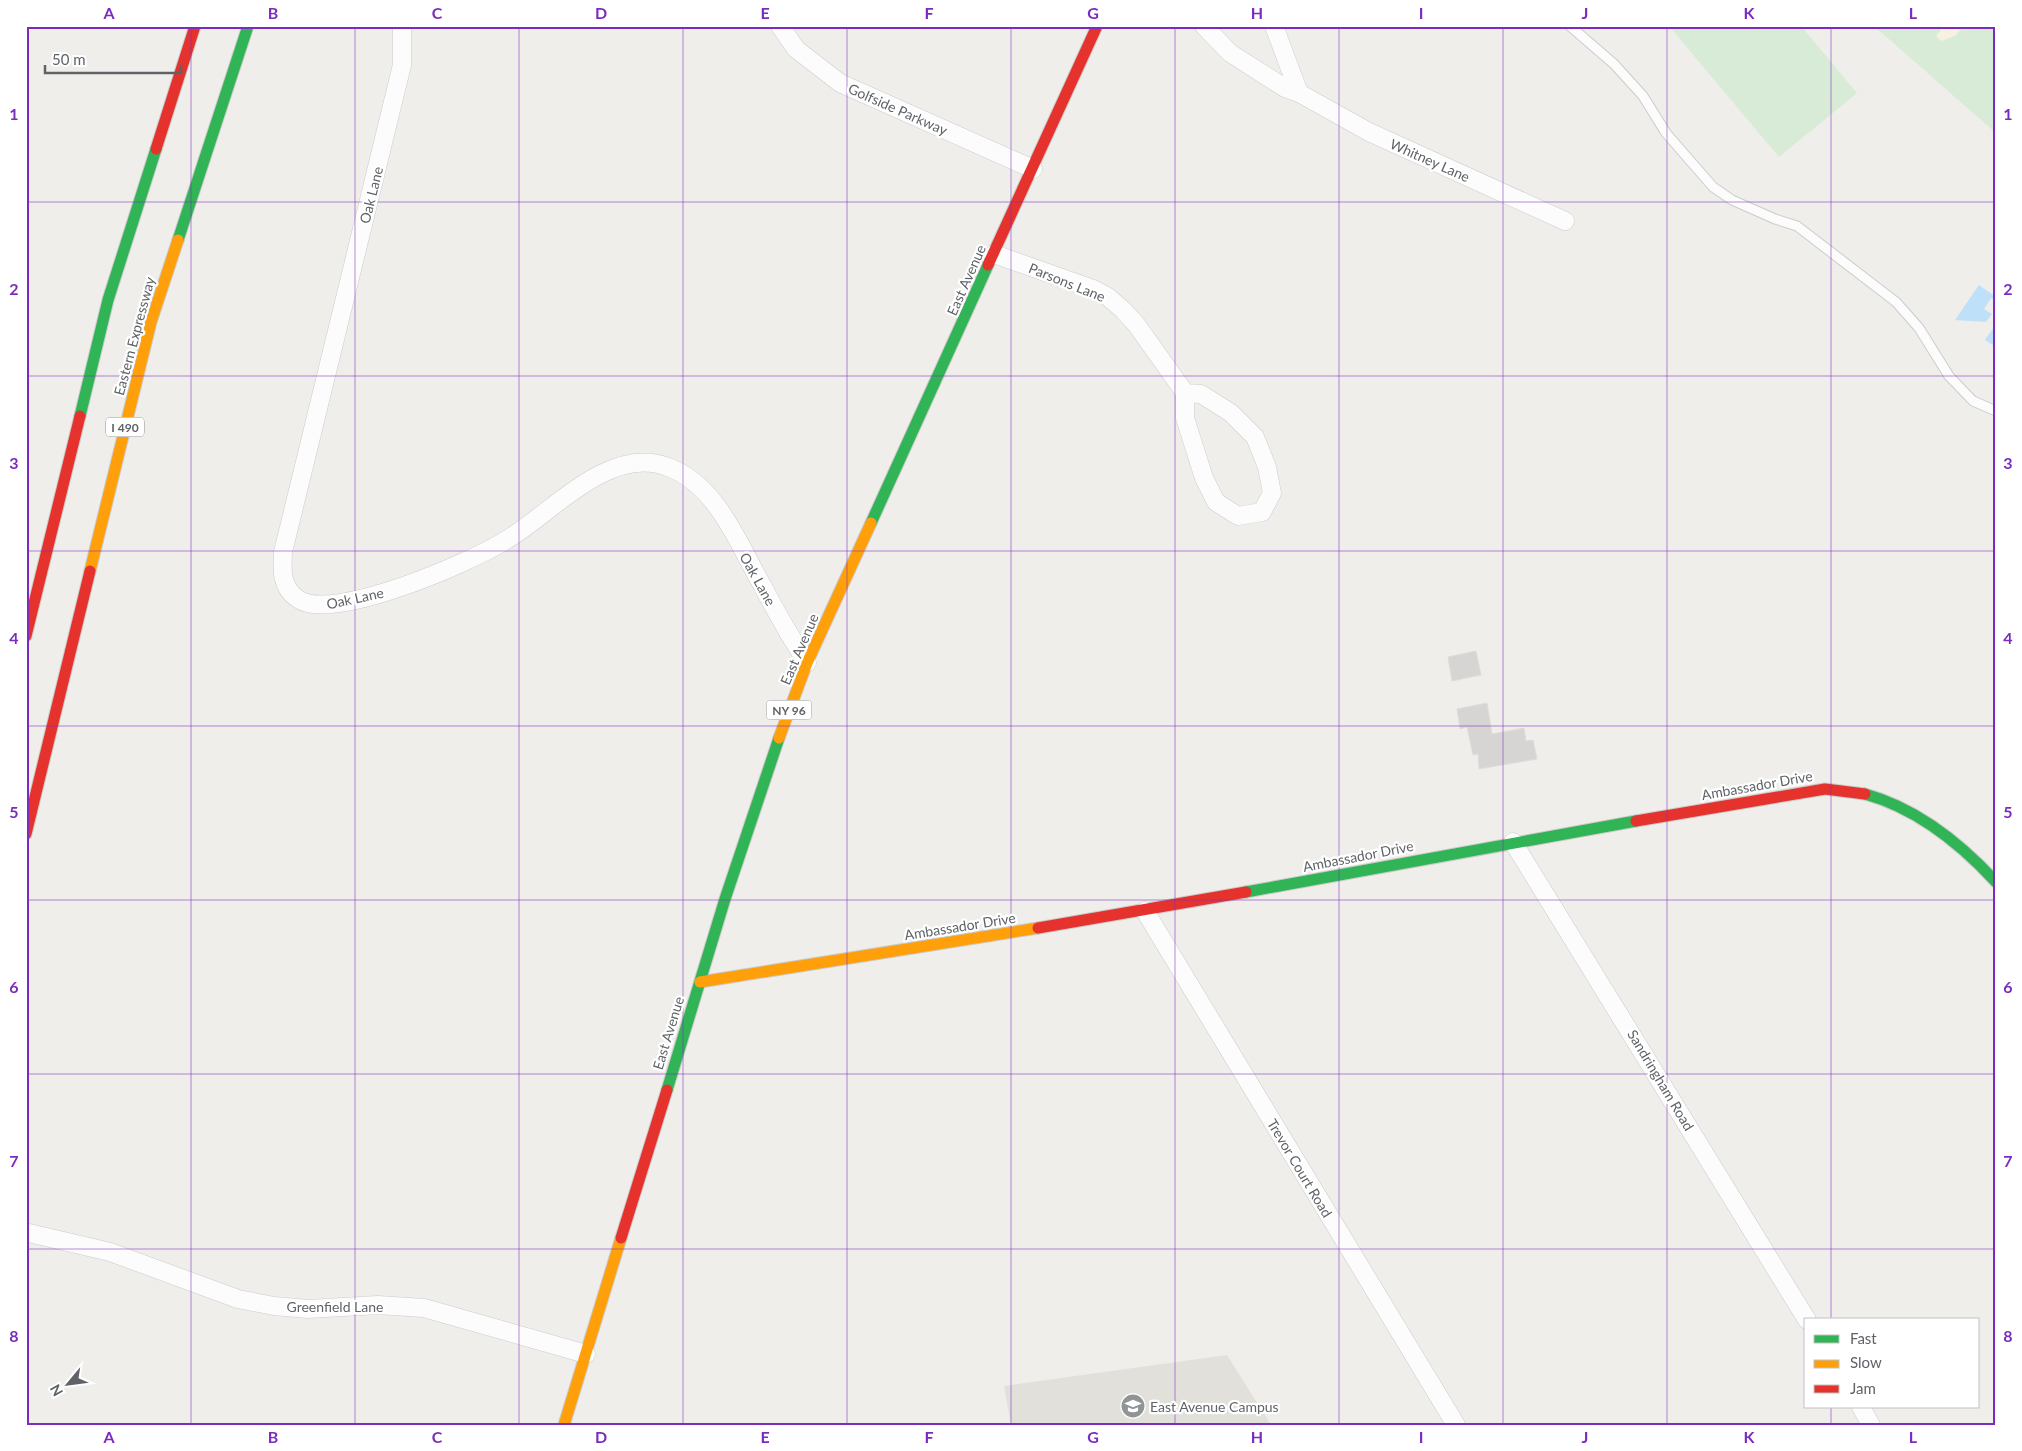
<svg xmlns="http://www.w3.org/2000/svg" width="2022" height="1451" font-family="Lato,sans-serif">
<style>
.education{fill:#e2e0da}
.green{fill:#d8ebd6}
.sand{fill:#f6f1e1}
.water{fill:#bfe0f9}
.building{fill:#d6d5d3;stroke:#deddd9}
.lines{fill:none;stroke-linecap:round;stroke-linejoin:round}
.lane-casing{stroke:#cbcccc;stroke-width:11}
.street-casing{stroke:#cbcccc;stroke-width:19}
.fast-casing{stroke:#cacacb;stroke-width:13}
.slow-casing{stroke:#cacacb;stroke-width:13}
.jam-casing{stroke:#cacacb;stroke-width:13}
.lane{stroke:#fdfcfc;stroke-width:9}
.street{stroke:#fdfcfc;stroke-width:18}
.fast{stroke:#30b455;stroke-width:11}
.slow{stroke:#ff9f0a;stroke-width:11}
.jam{stroke:#e5322d;stroke-width:11}
.grid{fill:none;stroke:#7b2cbf;stroke-width:1;stroke-opacity:0.55}
.labels{text-anchor:middle;dominant-baseline:central;stroke-width:4.5;stroke-linejoin:round;paint-order:stroke}
.shield{fill:#fff;stroke:#8f9295;stroke-width:1}
.shield-label{font-size:12px;font-weight:bold;fill:#5f6368}
.street-label{font-size:14px;fill:#5f6368;stroke:#fff}
.poi-label{font-size:14px;fill:#5f6368;stroke:#fff;text-anchor:start}
.neatline{fill:none;stroke:#7b2cbf;stroke-width:2}
.grid-label{font-size:16px;text-anchor:middle;font-weight:bold;fill:#7b2cbf}
</style>
<rect width="100%" height="100%" fill="#efeeea"/>
<path class="education" d="M1227 1355 1271 1425H1011L1004 1386Z"/>
<g class="green">
<path d="M1669 26H1801L1857 93 1779 157Z"/>
<path d="M1874 26H1996V133Z"/>
</g>
<path class="sand" d="M1944 26H1964L1955 36 1941 41 1936 36Z"/>
<g class="water">
<path d="M1979 285 1996 297V301L1991 298 1984 309 1992 314 1986 322 1955 320Z"/>
<path d="M1996 324V347L1985 340Z"/>
</g>
<g class="building">
<path d="M1476 651 1481 675 1452 681 1448 657Z"/>
<path d="M1487 703 1492 734 1524 728 1526 741 1533 740 1537 759 1479 769 1478 754 1473 755 1467 727 1460 729 1457 709Z"/>
</g>
<g class="lines">
<defs>
<path id="lane" d="M1570 26 1614 64 1643 96 1666 133 1713 187 1732 200 1775 219 1797 226 1896 302 1919 328 1949 376 1973 401 1996 411"/>
<g id="street">
<path d="M402 26V65L283 552C282 570 281 588 298 599 332 623 470 562 503 542 537 522 564 493 599 475 620 464 645 458 668 467 717 485 738 543 762 585 776 612 791 638 807 663"/>
<path d="M780 26 796 49 840 83 1033 169"/>
<path d="M1204 26 1230 53 1285 88 1299 93 1369 132 1565 221"/>
<path d="M1274 26 1299 93"/>
<path d="M994 254 1093 289 1108 297 1122 309 1136 324 1185 393V418L1204 478 1216 502 1238 516 1262 512 1272 493 1267 467 1255 437 1231 413 1201 394 1185 393"/>
<path d="M1513 842 1807 1320"/>
<path d="M1145 911 1456 1425"/>
<path d="M29 1233 110 1252 238 1299 274 1306 308 1309 378 1305 424 1308 586 1354"/>
<path d="M1861 1407 1871 1425"/>
</g>
<g id="fast">
<path d="M178 240 248 26"/>
<path d="M80 416 108 300 156 149"/>
<path d="M871 523 988 265"/>
<path d="M1865 794C1916 808 1960 843 1996 882"/>
<path d="M1246 892 1636 821"/>
<path d="M667 1090 725 899 779 738"/>
</g>
<g id="slow">
<path d="M90 571 151 322 178 240"/>
<path d="M779 738 807 663 871 523"/>
<path d="M700 982 1038 928"/>
<path d="M564 1425 621 1238"/>
</g>
<g id="jam">
<path d="M156 149 195 26"/>
<path d="M988 265 1097 26"/>
<path d="M26 636 80 416"/>
<path d="M1636 821 1825 789 1865 794"/>
<path d="M26 834 90 571"/>
<path d="M1038 928 1246 892"/>
<path d="M621 1238 667 1090"/>
</g>
</defs>
<use href="#lane" class="lane-casing"/>
<use href="#street" class="street-casing"/>
<use href="#fast" class="fast-casing"/>
<use href="#slow" class="slow-casing"/>
<use href="#jam" class="jam-casing"/>
<use href="#lane" class="lane"/>
<use href="#street" class="street"/>
<use href="#fast" class="fast"/>
<use href="#slow" class="slow"/>
<use href="#jam" class="jam"/>
</g>
<path class="grid" d="M191 26V1425M355 26V1425M519 26V1425M683 26V1425M847 26V1425M1011 26V1425M1175 26V1425M1339 26V1425M1503 26V1425M1667 26V1425M1831 26V1320M26 202H1996M26 376H1996M26 551H1996M26 726H1996M26 900H1996M26 1074H1996M26 1249H1996M1831 1407V1425"/>
<defs>
<symbol id="school-disc" viewBox="-11 -11 22 22"><circle r="9.5" fill="#919496" stroke="#fff"/><path d="M0-5L7-2L0 1L-7-2ZM-4 1L0 2.5L4 1V4Q0 6-4 4Z" fill="#fff"/></symbol>
</defs>
<g fill-rule="evenodd">
<use href="#school-disc" x="1119" y="1392" width="28" height="28"/>
</g>
<g class="labels">
<g class="shield">
<rect x="106" y="417.5" width="38" height="19" rx="4"/>
<rect x="766.5" y="700.5" width="45" height="19" rx="4"/>
</g>
<g class="shield-label">
<text x="125" y="427">I 490</text>
<text x="789" y="710">NY 96</text>
</g>
<g class="street-label">
<text transform="translate(898 109) rotate(24)">Golfside Parkway</text>
<text transform="translate(1430 160) rotate(24)">Whitney Lane</text>
<text transform="translate(371 195) rotate(-76)">Oak Lane</text>
<text transform="translate(966 280) rotate(-66)">East Avenue</text>
<text transform="translate(1067 282) rotate(22)">Parsons Lane</text>
<text transform="translate(134 336) rotate(-75)">Eastern Expressway</text>
<text transform="translate(758 579) rotate(61)">Oak Lane</text>
<text transform="translate(355 598) rotate(-12)">Oak Lane</text>
<text transform="translate(799 649) rotate(-67)">East Avenue</text>
<text transform="translate(1757 785) rotate(-10)">Ambassador Drive</text>
<text transform="translate(1358 856) rotate(-11)">Ambassador Drive</text>
<text transform="translate(960 926) rotate(-9)">Ambassador Drive</text>
<text transform="translate(668 1033) rotate(-73)">East Avenue</text>
<text transform="translate(1661 1080) rotate(59)">Sandringham Road</text>
<text transform="translate(1300 1168) rotate(59)">Trevor Court Road</text>
<text x="335" y="1306">Greenfield Lane</text>
</g>
<g class="poi-label">
<text x="1150" y="1406">East Avenue Campus</text>
</g>
</g>
<rect width="2022" height="1451" fill="none" stroke="#ffffff" stroke-width="55"/>
<rect x="1804" y="1318" width="175" height="90" fill="#ffffff" stroke="#bfc1c3"/>
<rect x="1814" y="1335" width="25" height="8" fill="#30b455" stroke="#bfc1c3"/>
<text x="1850" y="1344" font-size="15" fill="#5f6368">Fast</text>
<rect x="1814" y="1360" width="25" height="8" fill="#ff9f0a" stroke="#bfc1c3"/>
<text x="1850" y="1368" font-size="15" fill="#5f6368">Slow</text>
<rect x="1814" y="1385" width="25" height="8" fill="#e5322d" stroke="#bfc1c3"/>
<text x="1850" y="1394" font-size="15" fill="#5f6368">Jam</text>
<g transform="translate(68 1384) rotate(241)" stroke="#ffffff" stroke-width="4" paint-order="stroke">
<path d="M0-4L9 19L0 12L-9 19Z" fill="#5f6368"/>
<text y="-8" font-size="14" font-weight="bold" text-anchor="middle" fill="#5f6368">N</text>
</g>
<path d="M45 65v8h136v-8" fill="none" stroke="#5f6368" stroke-width="2.5"/>
<text x="52" y="65" font-size="15" fill="#5f6368" stroke="#ffffff" stroke-width="4" paint-order="stroke">50 m</text>
<rect x="28" y="28" width="1966" height="1396" class="neatline"/>
<g class="grid-label">
<text x="109" y="19">A</text>
<text x="273" y="19">B</text>
<text x="437" y="19">C</text>
<text x="601" y="19">D</text>
<text x="765" y="19">E</text>
<text x="929" y="19">F</text>
<text x="1093" y="19">G</text>
<text x="1257" y="19">H</text>
<text x="1421" y="19">I</text>
<text x="1585" y="19">J</text>
<text x="1749" y="19">K</text>
<text x="1913" y="19">L</text>
<text x="14" y="120">1</text>
<text x="2008" y="120">1</text>
<text x="14" y="295">2</text>
<text x="2008" y="295">2</text>
<text x="14" y="469">3</text>
<text x="2008" y="469">3</text>
<text x="14" y="644">4</text>
<text x="2008" y="644">4</text>
<text x="14" y="818">5</text>
<text x="2008" y="818">5</text>
<text x="14" y="993">6</text>
<text x="2008" y="993">6</text>
<text x="14" y="1167">7</text>
<text x="2008" y="1167">7</text>
<text x="14" y="1342">8</text>
<text x="2008" y="1342">8</text>
<text x="109" y="1443">A</text>
<text x="273" y="1443">B</text>
<text x="437" y="1443">C</text>
<text x="601" y="1443">D</text>
<text x="765" y="1443">E</text>
<text x="929" y="1443">F</text>
<text x="1093" y="1443">G</text>
<text x="1257" y="1443">H</text>
<text x="1421" y="1443">I</text>
<text x="1585" y="1443">J</text>
<text x="1749" y="1443">K</text>
<text x="1913" y="1443">L</text>
</g>
</svg>
